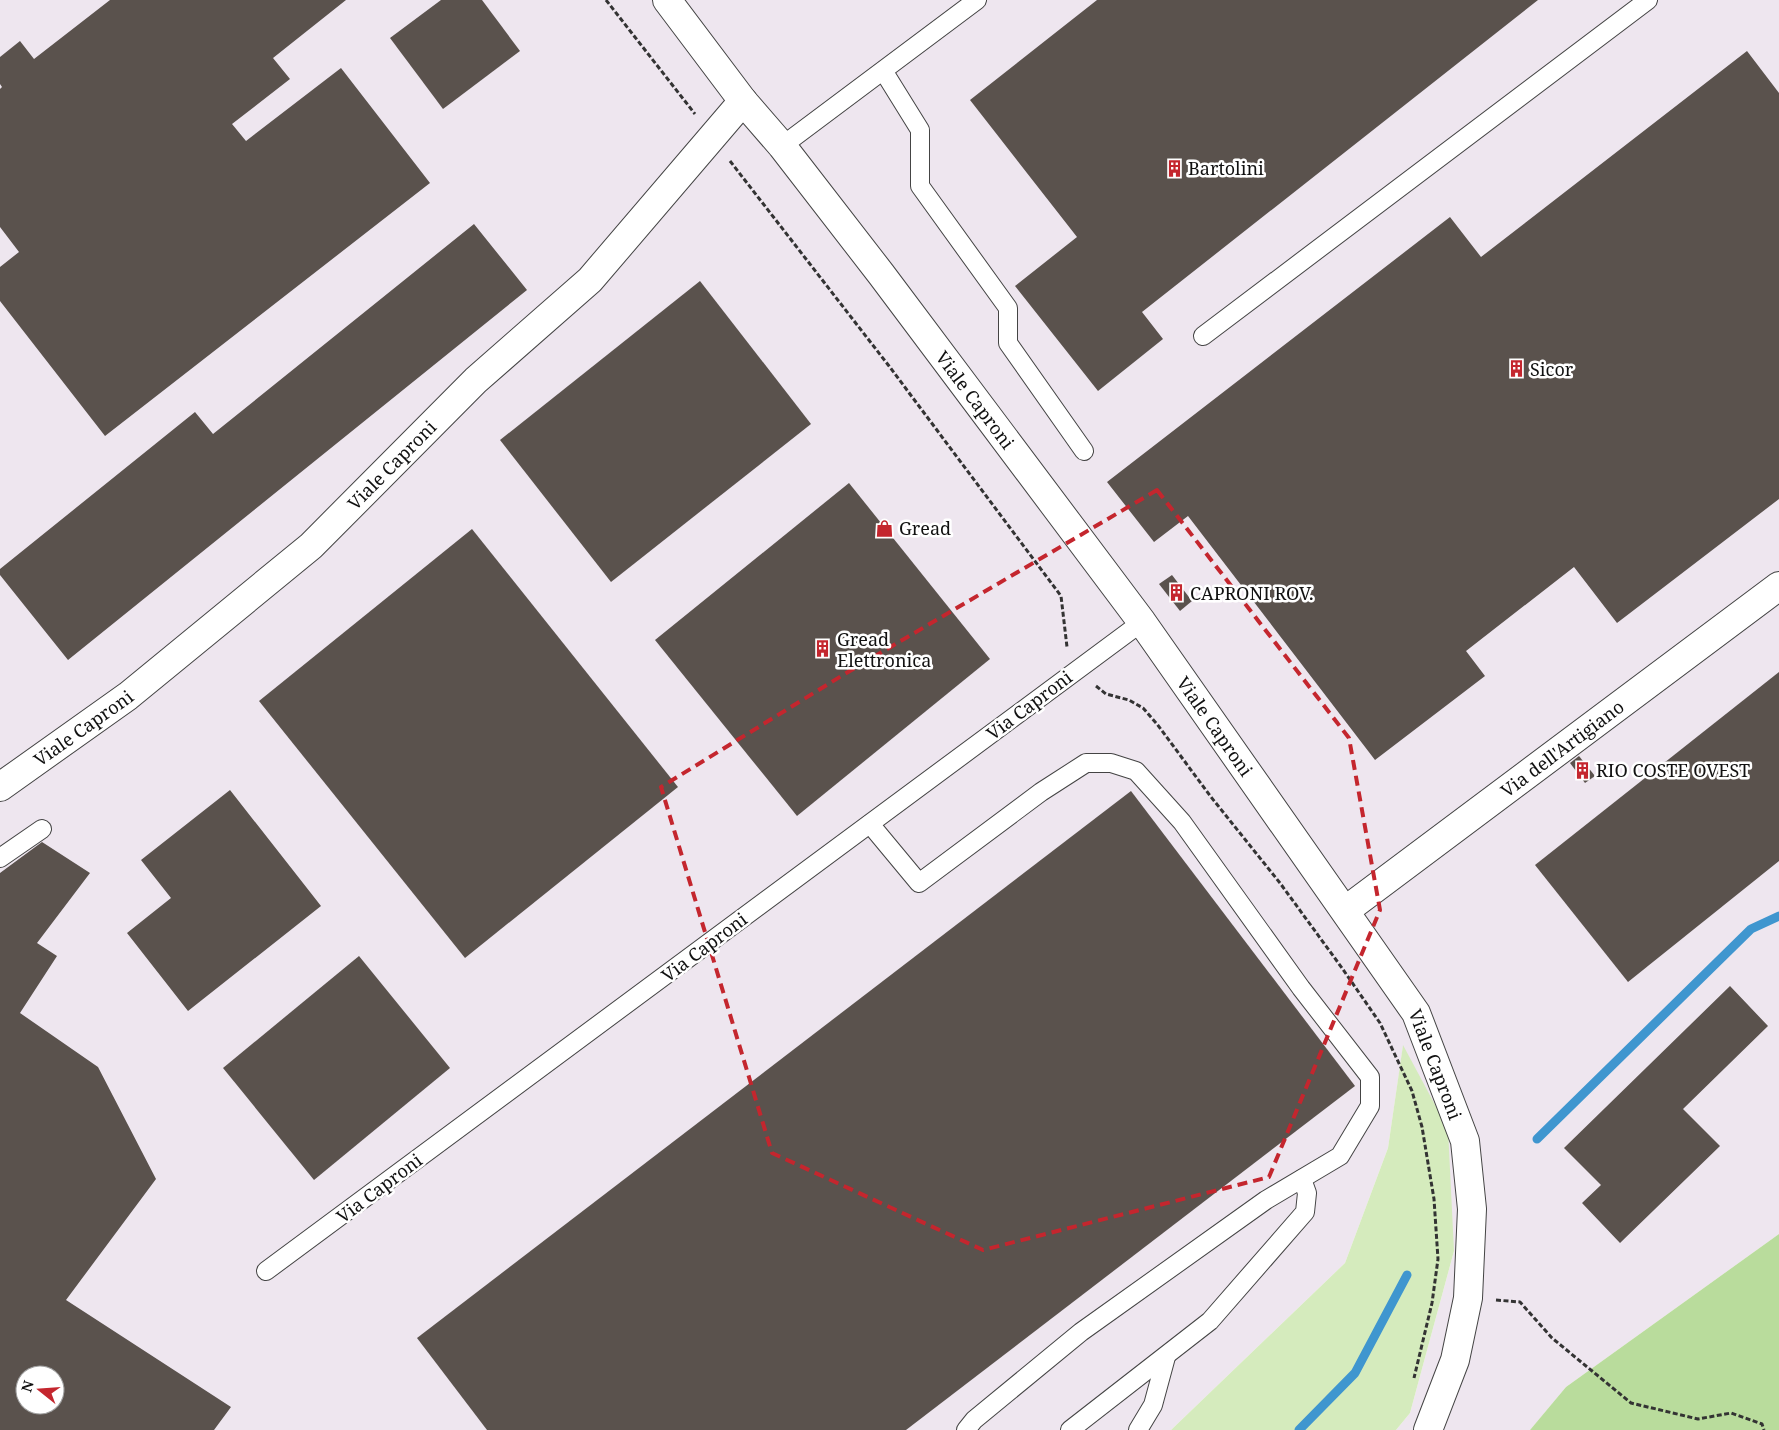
<svg xmlns="http://www.w3.org/2000/svg" width="1779" height="1430" font-family="'Noto Serif',serif">
<style>
.industrial{fill:#eee6ef;fill-rule:evenodd}
.green{fill:#d5ebbd}
.forest{fill:#b9dc9c}
.lines{fill:none;stroke-linecap:round;stroke-linejoin:round}
.stream{stroke:#3f96cf;stroke-width:9}
.building{fill:#5a524d;fill-rule:evenodd}
.service-casing{stroke:#444;stroke-width:20}
.minor-casing{stroke:#444;stroke-width:30}
.path{stroke:#333;stroke-width:3;stroke-dasharray:5 2.5;stroke-linecap:butt}
.service{stroke:#fff;stroke-width:18}
.minor{stroke:#fff;stroke-width:28}
.marked{fill:none;stroke:#c4262e;stroke-width:4;stroke-dasharray:10 6;stroke-linejoin:round}
.labels{text-anchor:middle;dominant-baseline:central;stroke-width:5;stroke-linejoin:round;paint-order:stroke}
.poi-label{font-size:18px;fill:#111;stroke:#fff;text-anchor:start}
.street-label{font-size:18px;fill:#111;stroke:#fff}
</style>
<rect width="100%" height="100%" fill="#fffdf5"/>
<path class="industrial" d="M0 0H1779V1234L1566 1387 1530 1430H1396L1410 1413 1454 1251 1403 1046 1388 1148 1345 1263 1171 1430H0ZM25 1375H55V1405H25Z"/>
<path class="green" d="M1403 1045 1448 1129 1454 1251 1410 1413 1396 1430H1171L1345 1263 1388 1148Z"/>
<path class="forest" d="M1779 1234V1430H1530L1566 1387Z"/>
<g class="lines">
<g class="stream">
<path d="M1537 1139 1751 929 1779 916"/>
<path d="M1299 1430 1355 1373 1407 1275"/>
</g>
</g>
<g class="building">
<path d="M110 0H346L273 58 290 79 232 124 246 141 341 68 430 183 105 436 0 301V267L19 252 0 227V89L2 87 0 84V57L20 41 34 59Z"/>
<path d="M441 0H482L520 51 443 109 390 38Z"/>
<path d="M1097 0H1538L1142 312 1163 339 1098 391 1015 286 1077 237 970 100Z"/>
<path d="M1747 51 1779 93V499L1617 623 1574 567 1466 651 1485 676 1375 760 1188 516 1154 542 1107 482 1450 217 1481 257Z"/>
<path d="M474 224 527 290 68 660 0 575V569L195 412 213 434Z"/>
<path d="M700 281 811 424 611 582 500 440Z"/>
<path d="M849 483 990 659 797 816 655 640Z"/>
<path d="M472 529 678 787 465 958 259 701Z"/>
<path d="M1172 575 1192 601 1180 611 1159 584Z"/>
<path d="M1779 672V861L1628 982 1535 865Z"/>
<path d="M1579 756 1595 776 1585 783 1570 763Z"/>
<path d="M230 790 321 906 188 1011 127 933 171 898 141 860Z"/>
<path d="M1131 791 1355 1086 906 1430H487L417 1338Z"/>
<path d="M42 842 90 873 37 943 57 956 20 1013 98 1067 156 1179 66 1300 231 1407 214 1430H0V873ZM25 1375H55V1405H25Z"/>
<path d="M359 956 450 1068 314 1180 223 1068Z"/>
<path d="M1730 986 1768 1026 1683 1109 1720 1146 1620 1243 1582 1203 1601 1185 1564 1148Z"/>
</g>
<g class="lines">
<defs>
<g id="service">
<path d="M884 72 920 130V186L1008 308V343L1084 451"/>
<path d="M782 146 977 0"/>
<path d="M1203 336 1648 0"/>
<path d="M870 824 919 883 1041 792 1086 763H1111L1136 771 1182 822 1301 988 1370 1077V1106L1340 1156 1266 1200 1081 1332 974 1420 966 1430"/>
<path d="M0 858 42 829"/>
<path d="M266 1271 1142 622"/>
<path d="M1070 1430 1210 1321 1305 1212 1307 1193 1302 1179"/>
<path d="M1138 1430 1153 1405 1166 1357"/>
</g>
<g id="minor">
<path id="s1" d="M667 0 743 101 782 146 881 274 1142 622 1416 1013 1465 1141 1472 1209 1468 1298 1455 1360 1428 1430"/>
<path id="s2" d="M0 787 128 696 311 546 476 380 590 280 743 101"/>
<path id="s3" d="M1346 910 1779 586"/>
</g>
</defs>
<use href="#service" class="service-casing"/>
<use href="#minor" class="minor-casing"/>
<g class="path">
<path d="M606 0 695 114"/>
<path d="M730 161 889 366 1061 596 1067 647"/>
<path d="M1096 686 1106 694 1129 700 1143 708 1157 724 1211 797 1280 883 1342 968 1380 1023 1412 1091 1422 1127 1434 1199 1438 1259 1432 1303 1414 1378"/>
<path d="M1496 1300 1520 1302 1552 1338 1631 1403 1698 1419 1731 1413 1762 1424 1764 1430"/>
</g>
<use href="#service" class="service"/>
<use href="#minor" class="minor"/>
</g>
<path class="marked" d="M1157 490 1349 738 1380 910 1269 1177 983 1250 772 1153 661 787 843 675Z"/>
<defs>
<symbol id="building-bare" viewBox="-9 -9 18 18"><path d="M-4-6H4V6H1V3H-1V6H-4ZM-2.5-4.3h1.7v1.8h-1.7ZM.8-4.3h1.7v1.8H.8ZM-2.5-1h1.7V.8h-1.7ZM.8-1h1.7V.8H.8Z" fill="#c4262e" stroke="#fff" stroke-width="2.5" paint-order="stroke"/></symbol>
<symbol id="shop-bare" viewBox="-9 -9 18 18"><path d="M-5-2.5h2.3a2.7 3.5 0 0 1 5.4 0H5L5.5 6h-11ZM-1.5-2.5h3a1.5 2.3 0 0 0-3 0Z" fill="#c4262e" stroke="#fff" stroke-width="2.5" paint-order="stroke"/></symbol>
</defs>
<g fill-rule="evenodd">
<use href="#building-bare" x="1162" y="156" width="25" height="25"/>
<use href="#building-bare" x="1504" y="356" width="25" height="25"/>
<use href="#shop-bare" x="872" y="516" width="25" height="25"/>
<use href="#building-bare" x="1164" y="580" width="25" height="25"/>
<use href="#building-bare" x="810" y="636" width="25" height="25"/>
<use href="#building-bare" x="1570" y="758" width="25" height="25"/>
</g>
<g class="labels">
<g class="poi-label">
<text x="1188" y="168">Bartolini</text>
<text x="1530" y="369">Sicor</text>
<text x="899" y="528">Gread</text>
<text x="1190" y="593">CAPRONI ROV.</text>
<text x="837" y="639">Gread<tspan x="837" dy="21">Elettronica</tspan></text>
<text x="1596" y="770">RIO COSTE OVEST</text>
</g>
<g class="street-label">
<text stroke="none"><textPath href="#s1" startOffset="505">Viale Caproni</textPath></text>
<text stroke="none"><textPath href="#s2" startOffset="508">Viale Caproni</textPath></text>
<text transform="translate(1029 705) rotate(-37)">Via Caproni</text>
<text stroke="none"><textPath href="#s1" startOffset="910">Viale Caproni</textPath></text>
<text stroke="none"><textPath href="#s2" startOffset="102">Viale Caproni</textPath></text>
<text stroke="none"><textPath href="#s3" startOffset="270">Via dell'Artigiano</textPath></text>
<text transform="translate(704 947) rotate(-37)">Via Caproni</text>
<text stroke="none"><textPath href="#s1" startOffset="1315">Viale Caproni</textPath></text>
<text transform="translate(379 1188) rotate(-37)">Via Caproni</text>
</g>
</g>
<g transform="translate(40 1390) rotate(287)"><circle r="24" fill="#ffffff" stroke="#a0a0a0"/>
<path d="M0-4L9 19L0 12L-9 19Z" fill="#c4262e"/>
<text y="-8" font-size="14" font-weight="bold" text-anchor="middle" fill="#111111">N</text>
</g>
</svg>
